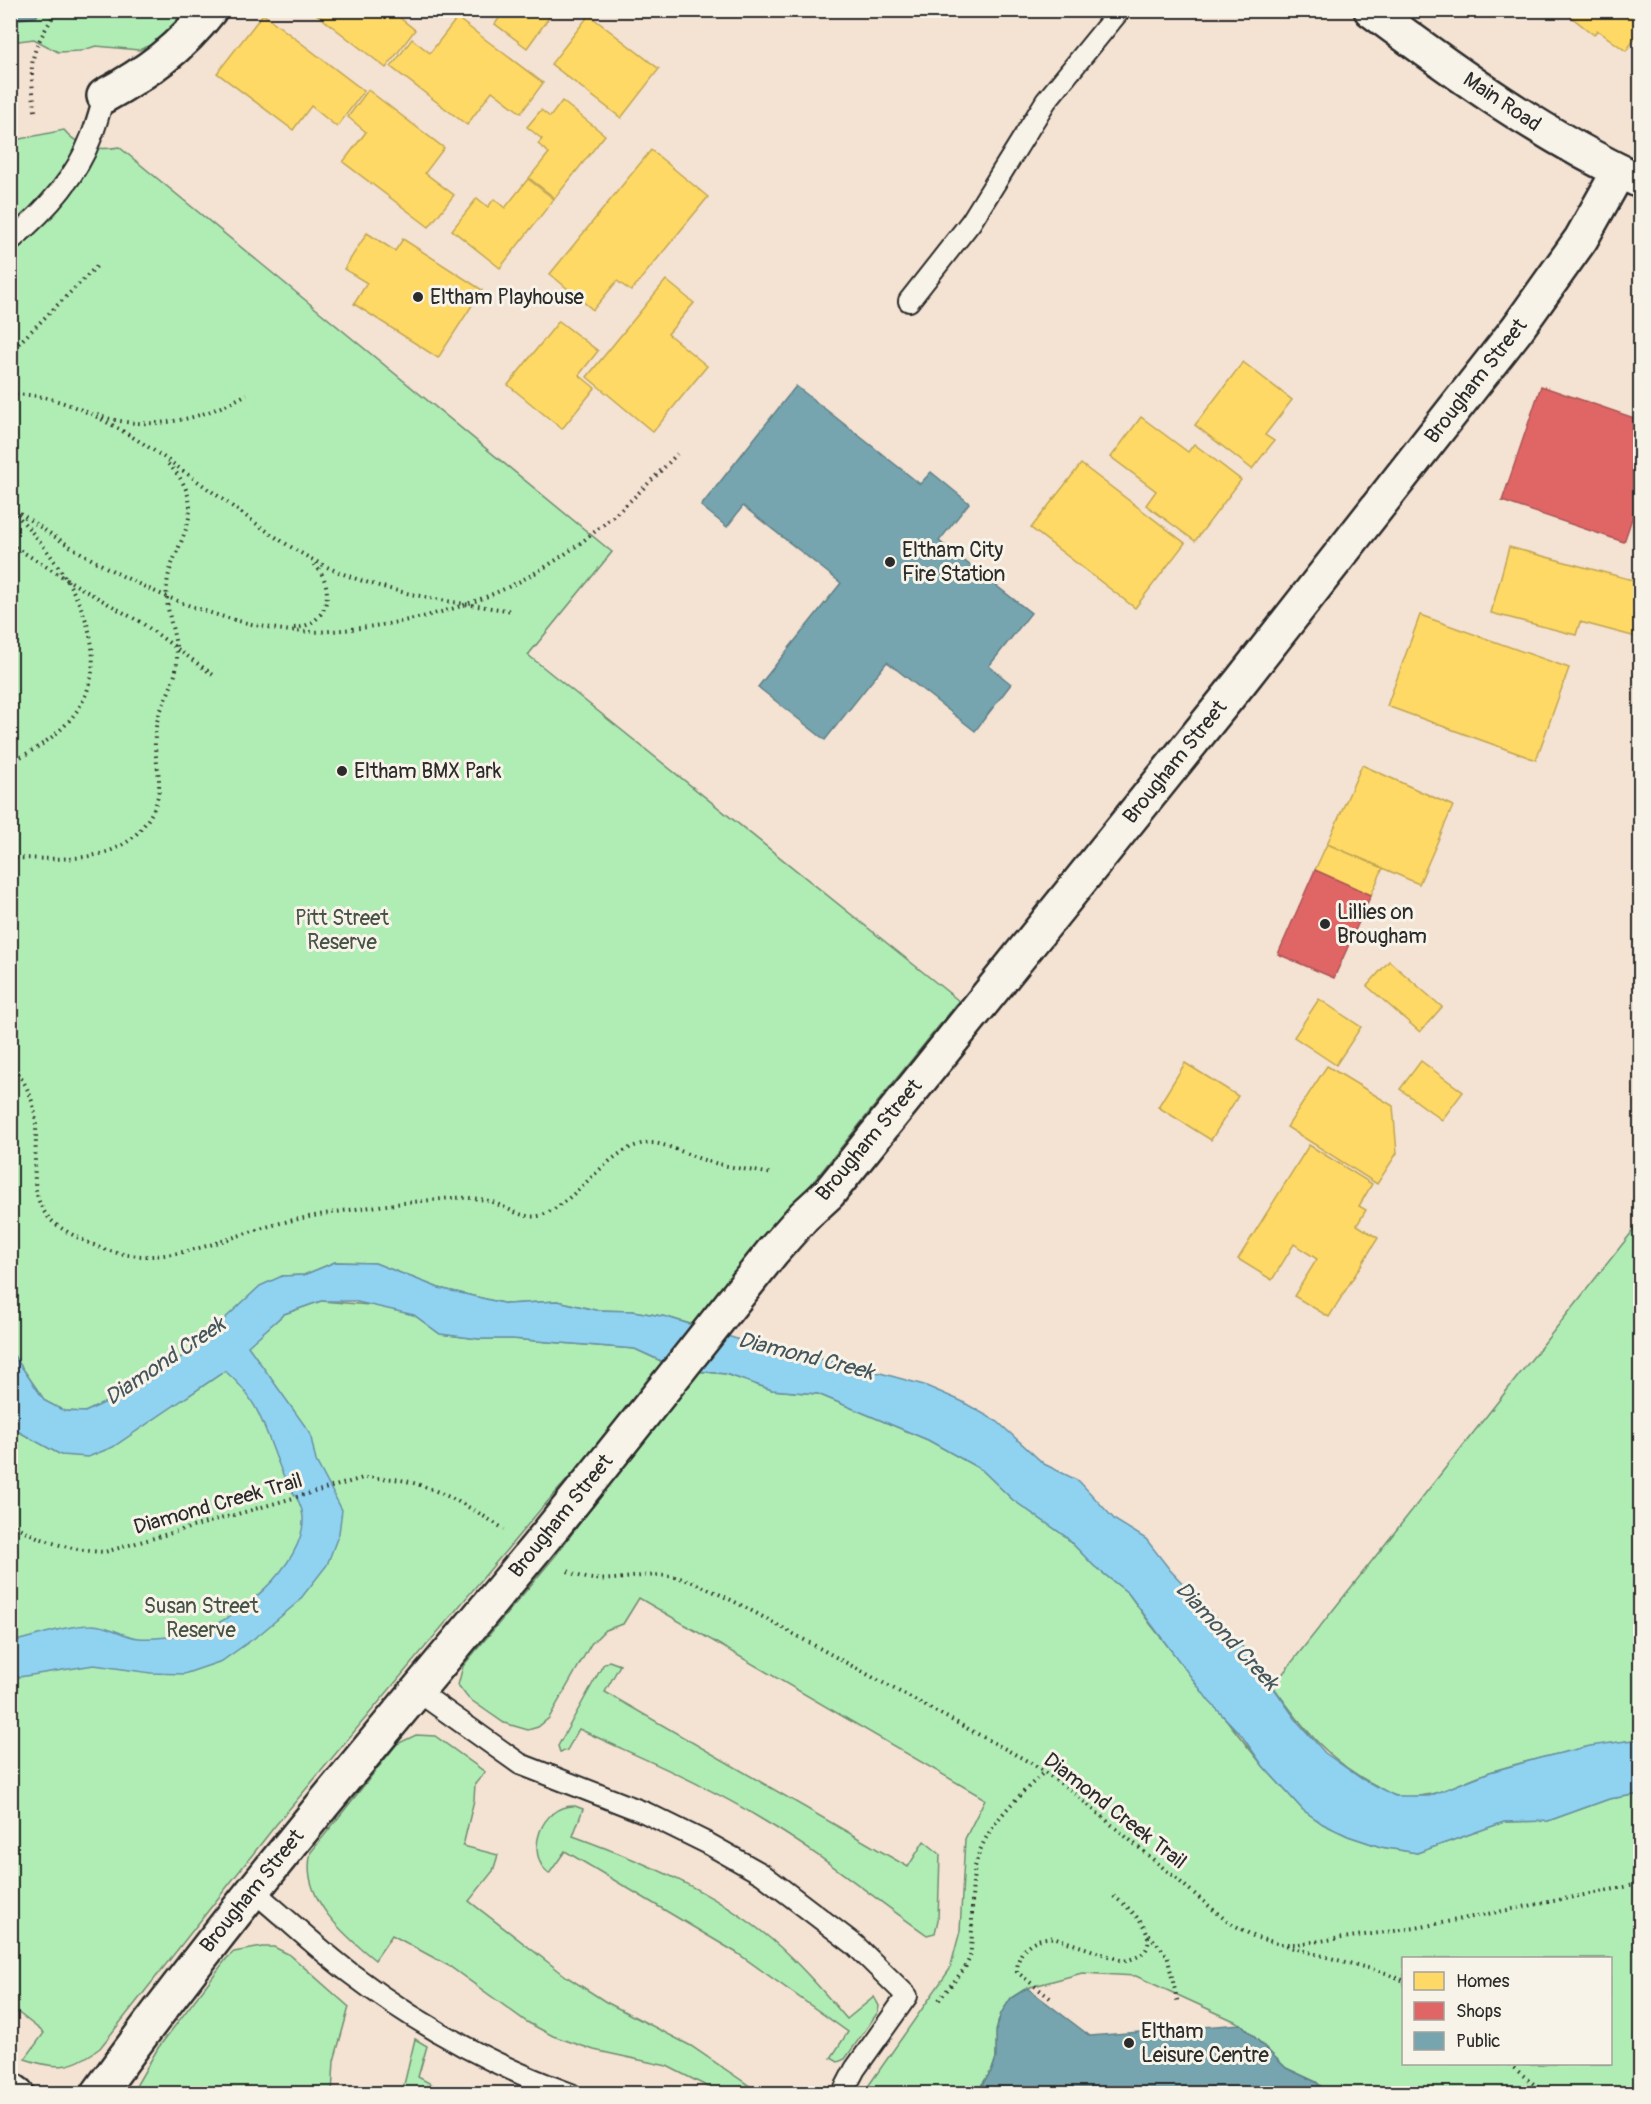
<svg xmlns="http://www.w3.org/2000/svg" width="1651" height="2104" font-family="Pangolin,sans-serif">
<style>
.green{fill:#b0edb4;stroke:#6e8c70;stroke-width:1.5;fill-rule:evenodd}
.water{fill:#90d3f1;stroke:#6890a2;stroke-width:1.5}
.homes{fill:#ffd966;stroke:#bfa554;stroke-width:1.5}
.shops{fill:#e06666;stroke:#aa5454;stroke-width:1.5}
.public{fill:#76a5af;stroke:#608087;stroke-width:1.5}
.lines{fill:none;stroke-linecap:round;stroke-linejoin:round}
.service-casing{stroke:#2b2b2b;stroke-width:24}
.minor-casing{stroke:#2b2b2b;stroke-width:38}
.primary-casing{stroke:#2b2b2b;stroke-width:38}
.path{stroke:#2b2b2b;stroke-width:4;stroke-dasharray:1.5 4.5;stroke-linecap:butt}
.service{stroke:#f7f3e8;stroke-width:20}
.minor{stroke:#f7f3e8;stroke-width:33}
.primary{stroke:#f7f3e8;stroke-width:33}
.poi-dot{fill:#2b2b2b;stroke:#f7f3e8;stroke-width:2}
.labels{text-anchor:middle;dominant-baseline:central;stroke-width:6;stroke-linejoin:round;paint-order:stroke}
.street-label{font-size:21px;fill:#2b2b2b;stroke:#f7f3e8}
.poi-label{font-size:21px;fill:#2b2b2b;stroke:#f7f3e8;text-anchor:start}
.park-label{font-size:21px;fill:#465246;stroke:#f7f3e8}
.water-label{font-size:22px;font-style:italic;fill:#44555c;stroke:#f7f3e8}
</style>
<rect width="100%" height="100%" fill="#f4e2d2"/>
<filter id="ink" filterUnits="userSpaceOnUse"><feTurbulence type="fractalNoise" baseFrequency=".0167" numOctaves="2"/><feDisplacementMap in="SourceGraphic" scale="12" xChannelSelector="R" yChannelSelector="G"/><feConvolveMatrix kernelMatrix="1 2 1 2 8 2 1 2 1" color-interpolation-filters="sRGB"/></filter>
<g filter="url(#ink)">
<g class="green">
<path d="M10 11H186L153 44 139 50 96 46 80 51 58 52 34 39 11 42Z"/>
<path d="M64 130C78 147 98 151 119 147L612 552 528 655 959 1001 697 1326 667 1317 633 1311 595 1310 558 1301 507 1304 439 1288 375 1263 335 1262 304 1275 282 1276 190 1351 138 1387 85 1412 64 1411 45 1401 10 1350V141Z"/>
<path d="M1640 1222V1739C1590 1746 1542 1756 1493 1771 1459 1781 1435 1801 1397 1796 1390 1795 1383 1790 1377 1786 1330 1763 1302 1727 1273 1686Z"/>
<path d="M321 1301 382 1306 414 1315 440 1334 479 1339H512L635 1349 667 1364 637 1402 540 1510 275 1826 100 2048C72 2069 57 2070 25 2059L44 2033 11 2007 10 1421 19 1432 61 1455 188 1396 225 1371 247 1346 284 1314Z"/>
<path d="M694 1371 726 1374 772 1390 818 1394 928 1440 982 1470 1013 1500 1065 1536 1094 1566 1128 1593 1151 1625 1263 1766 1303 1810 1323 1824 1348 1836 1381 1847 1417 1853 1504 1822 1548 1821 1609 1799 1640 1794V2093H1329L1316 2082 1286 2068 1241 2024 1136 1976 1082 1973 1027 1988 1011 1998 998 2021 996 2058 992 2070 976 2093H870L869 2085 950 1969 960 1931 965 1839 985 1799 639 1598 623 1624 605 1630 591 1644 549 1718 538 1727 528 1730 504 1723 468 1698 458 1685 463 1666 556 1555ZM1404 1958H1610V2064H1404Z"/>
<path d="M609 1661 620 1665 605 1692 908 1867 924 1841 940 1854 938 1920 935 1933 927 1935C872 1897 821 1854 763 1820 705 1784 641 1758 579 1729L567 1750 560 1752 558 1746 603 1665Z"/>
<path d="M416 1735 435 1736 485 1772 475 1784 474 1800 463 1846 498 1855 493 1871 469 1901 567 1977 606 2002 691 2046 760 2093H720L667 2066 594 2050 553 2036 527 2022 449 1966 392 1935 375 1960C345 1936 299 1897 311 1852L397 1744Z"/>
<path d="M575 1806 583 1809 573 1836C644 1862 712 1890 771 1939 799 1963 823 1991 847 2019L874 1997 879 2006 878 2012 845 2059 838 2062 831 2058 848 2032 737 1953 565 1851 549 1874C524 1854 541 1804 575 1806Z"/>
<path d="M262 1947H274L290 1955 349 2007 334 2061 332 2093H132L158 2048 227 1958 234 1952Z"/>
<path d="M415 2039 427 2046 418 2077 447 2093H402Z"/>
</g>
<path class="water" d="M335 1262 375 1263 439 1288 507 1304 558 1301 595 1310 633 1311 667 1317 756 1345 862 1368 924 1385 961 1401 998 1422 1044 1464 1079 1481 1115 1520 1146 1539 1170 1570 1252 1657 1297 1721 1325 1753 1362 1779 1395 1796H1429L1490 1772 1540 1758 1590 1746 1640 1739V1794L1609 1799 1548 1821 1504 1822 1417 1853 1381 1847 1348 1836 1323 1824 1303 1810 1263 1766 1242 1736 1209 1701 1128 1593 1094 1566 1065 1536 1013 1500 982 1470 928 1440 818 1394 772 1390 726 1374 679 1369 635 1349 512 1339H479L440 1334 414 1315 353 1301H321L284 1314 248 1346 310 1433 316 1461 342 1510 339 1533 327 1565 298 1602 260 1634 222 1661 184 1674 151 1673 94 1665 19 1677 11 1683V1642C34 1637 67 1625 91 1625 107 1624 123 1637 139 1638 155 1639 177 1636 193 1633 234 1623 306 1564 303 1517 302 1502 293 1494 286 1481 266 1439 264 1403 225 1371L113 1447 88 1457 61 1455 19 1432 11 1421 10 1350 45 1401 64 1411 85 1412 138 1387 190 1351 260 1286 282 1276 304 1275Z"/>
<g class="homes">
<path d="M311 10H390L415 30 386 68Z"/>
<path d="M483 10H499L493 18Z"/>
<path d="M505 10H551L553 12 527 48 495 24Z"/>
<path d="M1574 10H1640V32L1626 51 1597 30 1594 35 1570 16Z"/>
<path d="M263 14 364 91 337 127 311 106 293 130 217 73Z"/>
<path d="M589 15 659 69 621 118 551 64Z"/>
<path d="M457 18 543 83 521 113 492 91 467 125 391 67 412 39 430 53Z"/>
<path d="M368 90 444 148 425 173 454 195 429 227 343 162 366 132 348 117Z"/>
<path d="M562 101 605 135 555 198 529 178 549 153 538 144 542 139 527 127 541 110 550 117Z"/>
<path d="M651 150 708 197 631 291 617 281 593 310 550 274Z"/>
<path d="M528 179 554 199 500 268 452 230 477 198 488 207 494 199 505 208Z"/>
<path d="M367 233 395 251 403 239 482 290 438 358 354 304 367 283 344 269Z"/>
<path d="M666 280 694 303 668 334 707 366 653 432 587 377Z"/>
<path d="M559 321 598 351 579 375 595 388 562 429 508 385Z"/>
<path d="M1243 362 1292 400 1265 435 1274 441 1252 469 1195 425Z"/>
<path d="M1141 417 1188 452 1194 444 1241 480 1195 541 1146 505 1156 491 1111 457Z"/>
<path d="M1081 464 1185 543 1135 608 1031 528Z"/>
<path d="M1509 547 1640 582V638L1580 622 1576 635 1491 613Z"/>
<path d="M1420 615 1569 668 1536 760 1387 706Z"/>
<path d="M1362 765 1453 806 1419 884 1327 844Z"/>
<path d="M1327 844 1383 868 1371 895 1315 870Z"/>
<path d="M1389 961 1442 1007 1420 1032 1367 986Z"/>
<path d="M1319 999 1361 1027 1336 1065 1294 1037Z"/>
<path d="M1421 1061 1463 1092 1442 1120 1400 1089Z"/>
<path d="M1185 1063 1238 1096 1211 1140 1158 1107Z"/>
<path d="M1327 1066 1393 1106 1397 1153 1377 1184 1287 1127Z"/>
<path d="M1309 1145 1372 1184 1359 1206 1366 1210 1357 1225 1378 1238 1329 1317 1294 1296 1317 1259 1294 1244 1272 1280 1238 1259Z"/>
</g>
<g class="shops">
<path d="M1541 386 1640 420V495L1624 542 1502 501Z"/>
<path d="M1315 870 1371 895 1334 978 1278 954Z"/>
</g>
<g class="public">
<path d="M10 10H41L36 17 10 20Z"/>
<path d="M796 386 920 484 931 472 969 503 939 541 1031 613 989 666 1011 684 975 731 887 662 825 740 758 687 841 583 743 506 727 527 701 506Z"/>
<path d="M1027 1988 1090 2036 1241 2024 1286 2068 1316 2082 1329 2094H976L992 2070 996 2058V2031L1001 2013 1011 1998Z"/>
</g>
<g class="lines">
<defs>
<g id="service">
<path d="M10 241C42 214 75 180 90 140 96 126 100 111 104 96"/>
<path d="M909 301 971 222 1046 101 1120 10"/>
<path d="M416 1690 520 1764 646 1813 707 1843 762 1874 855 1945 907 1996 855 2069 842 2094"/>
<path d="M252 1890C285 1917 316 1947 350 1973 417 2024 491 2065 571 2094"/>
</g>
<g id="minor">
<path d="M104 96C146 73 181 48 210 10"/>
<path d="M10 2089 17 2094"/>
<path d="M98 2094C235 1904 387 1728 536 1548 616 1450 694 1350 773 1251L804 1216 829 1193 1241 681 1517 329 1581 239 1619 171"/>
</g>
<path id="primary" d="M1371 10C1457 74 1543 136 1640 181"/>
</defs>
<use href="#service" class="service-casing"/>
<use href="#minor" class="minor-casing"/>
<use href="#primary" class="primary-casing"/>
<g class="path">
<path d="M35 111C29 57 29 56 57 10"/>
<path d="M10 352 98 265"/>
<path d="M10 395C104 386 237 524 323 565 381 593 450 602 513 611"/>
<path d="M97 415C149 433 201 420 247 394"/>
<path d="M10 506C89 563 179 613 277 629 310 635 348 630 381 625 513 604 587 549 677 454"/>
<path d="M10 544 84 590 142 623 216 677"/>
<path d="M294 628C331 625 337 583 311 561"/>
<path d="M10 762C145 700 92 594 12 510"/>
<path d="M10 858C52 858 110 866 140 830 177 786 147 765 157 722 162 702 176 683 177 662 178 636 164 611 167 585 169 559 190 534 190 507 189 490 180 475 168 464"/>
<path d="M10 1064C22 1077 30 1091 34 1109 42 1144 23 1189 49 1218 58 1228 73 1235 85 1241 158 1278 218 1237 289 1221 339 1210 391 1204 442 1199 457 1197 474 1197 489 1201 506 1206 523 1221 542 1215 579 1201 611 1143 650 1143 667 1143 687 1155 704 1160 726 1167 750 1170 773 1174"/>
<path d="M10 1522C37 1541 74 1551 105 1552L363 1478C375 1478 389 1478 401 1480 437 1487 473 1509 504 1529"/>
<path d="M568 1571C607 1593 645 1563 692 1582 736 1600 778 1626 821 1649 892 1688 963 1726 1033 1764L1070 1790 1227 1921 1255 1937 1280 1944H1298L1416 1928 1640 1884"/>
<path d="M1149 1935 1167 1955 1178 2004"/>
<path d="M1286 1946 1386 1973 1404 1981"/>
<path d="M1050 1998 1017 1972C1017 1949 1033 1936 1056 1938L1123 1961C1174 1952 1136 1911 1113 1896"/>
<path d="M939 2000 965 1968 970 1957C974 1929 970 1901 974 1873 980 1830 1015 1800 1044 1772"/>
<path d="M1509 2064 1546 2094"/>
</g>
<use href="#service" class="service"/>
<use href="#minor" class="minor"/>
<use href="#primary" class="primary"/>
</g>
</g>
<g class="poi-dot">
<circle cx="418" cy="297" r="6"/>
<circle cx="890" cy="562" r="6"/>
<circle cx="342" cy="771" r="6"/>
<circle cx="1325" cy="924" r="6"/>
<circle cx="1129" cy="2043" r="6"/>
</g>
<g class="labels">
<g class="street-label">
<text transform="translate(1502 102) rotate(34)">Main Road</text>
<text transform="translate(1476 381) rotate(-52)">Brougham Street</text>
<text transform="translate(1175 762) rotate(-51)">Brougham Street</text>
<text transform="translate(869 1140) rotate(-50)">Brougham Street</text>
<text transform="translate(218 1504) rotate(-16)">Diamond Creek Trail</text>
<text transform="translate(561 1516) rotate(-51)">Brougham Street</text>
<text transform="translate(1115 1811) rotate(38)">Diamond Creek Trail</text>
<text transform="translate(252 1891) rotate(-51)">Brougham Street</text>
</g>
<g class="poi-label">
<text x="430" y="297">Eltham Playhouse</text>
<text x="902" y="550">Eltham City<tspan x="902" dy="24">Fire Station</tspan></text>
<text x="354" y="771">Eltham BMX Park</text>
<text x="1337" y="912">Lillies on<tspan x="1337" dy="24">Brougham</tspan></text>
<text x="1141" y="2031">Eltham<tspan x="1141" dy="24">Leisure Centre</tspan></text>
</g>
<g class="park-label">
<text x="342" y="918">Pitt Street<tspan x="342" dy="24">Reserve</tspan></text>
<text x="201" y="1606">Susan Street<tspan x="201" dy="24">Reserve</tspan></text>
</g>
<g class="water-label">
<text transform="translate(806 1356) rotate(14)">Diamond Creek</text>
<text transform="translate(165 1361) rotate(-34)">Diamond Creek</text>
<text transform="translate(1227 1636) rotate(47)">Diamond Creek</text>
</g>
</g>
<rect width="1651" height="2104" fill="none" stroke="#f7f3e8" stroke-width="36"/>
<rect x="18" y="18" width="1615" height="2068" fill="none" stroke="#2b2b2b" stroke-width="2" filter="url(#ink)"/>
<rect x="1402" y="1957" width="210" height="108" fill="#f7f3e8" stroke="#a5a39c" stroke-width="1.5"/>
<rect x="1414" y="1972" width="30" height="18" fill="#ffd966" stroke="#a5a39c" stroke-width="1.5"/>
<text x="1456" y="1987" font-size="18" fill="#2b2b2b">Homes</text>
<rect x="1414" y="2002" width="30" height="18" fill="#e06666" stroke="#a5a39c" stroke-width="1.5"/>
<text x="1456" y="2017" font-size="18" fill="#2b2b2b">Shops</text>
<rect x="1414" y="2032" width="30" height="18" fill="#76a5af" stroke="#a5a39c" stroke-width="1.5"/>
<text x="1456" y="2047" font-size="18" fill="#2b2b2b">Public</text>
</svg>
